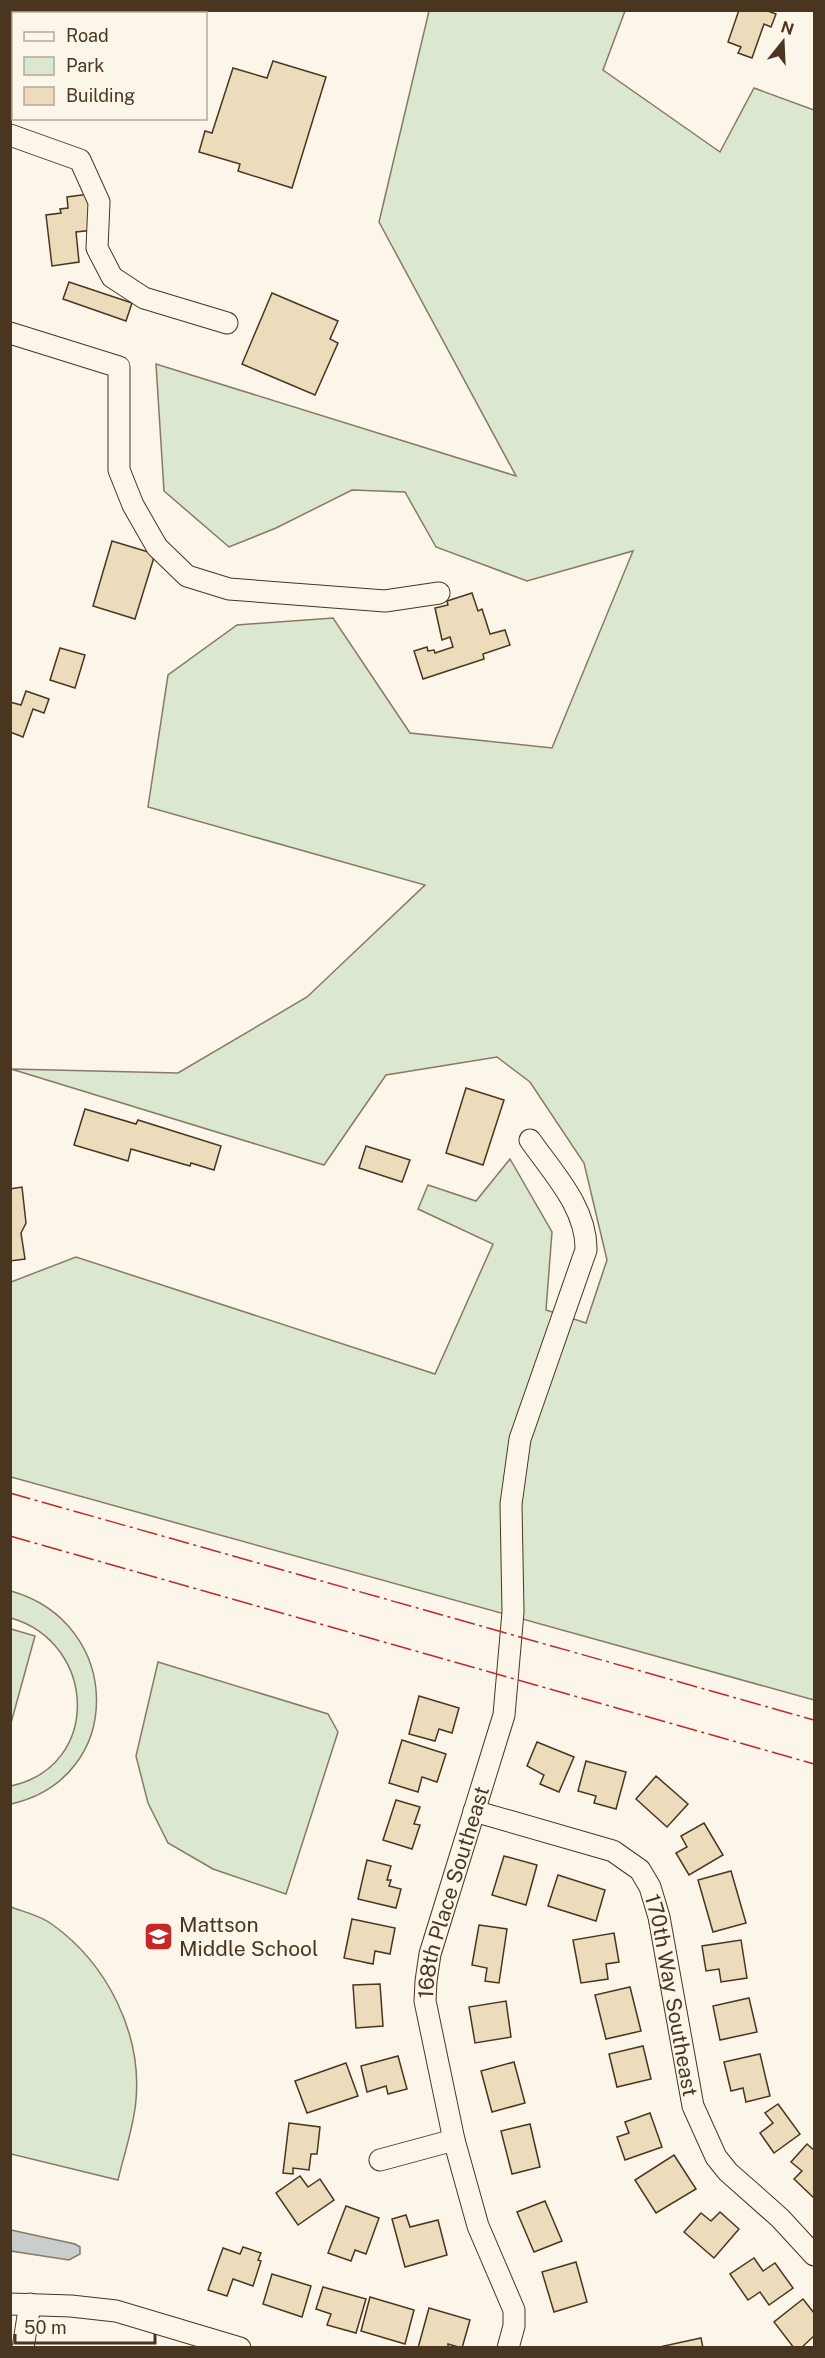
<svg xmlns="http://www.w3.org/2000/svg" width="825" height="2358" font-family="'Public Sans',sans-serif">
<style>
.green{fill:#dce7d0;stroke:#887966;stroke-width:1.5}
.water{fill:#c9cecd;stroke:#887966;stroke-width:1.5}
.building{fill:#ecdcbc;stroke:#4a3520;stroke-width:1.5}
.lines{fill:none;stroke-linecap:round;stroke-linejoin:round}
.minor-casing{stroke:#4a3520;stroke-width:23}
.minor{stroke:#fbf6e9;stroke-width:21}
.power{stroke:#c62828;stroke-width:1.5;stroke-dasharray:21 4.5 3 4.5;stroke-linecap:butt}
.labels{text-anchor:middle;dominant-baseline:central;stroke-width:4.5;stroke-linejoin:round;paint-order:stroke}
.street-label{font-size:21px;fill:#4a3520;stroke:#fbf6e9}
.poi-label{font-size:21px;fill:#4a3520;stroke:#fbf6e9;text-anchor:start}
</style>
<rect width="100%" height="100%" fill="#fbf6e9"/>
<g class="green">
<path d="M429 11H625L603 70 720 152 754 88 814 110V1700L11 1477V1282L76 1257 435 1374 493 1244 418 1209 428 1185 476 1201 510 1159 552 1232 546 1310 586 1323 607 1260 584 1163 530 1082 497 1057 386 1075 324 1165 11 1069 178 1073 307 997 425 885 148 807 168 675 237 625 333 618 410 733 552 748 633 551 527 581 436 547 405 492 352 490 276 528 229 547 164 491 156 364 516 476 379 222Z"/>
<path d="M11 1591C124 1623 126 1778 11 1804V1786C102 1766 97 1643 11 1618Z"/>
<path d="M11 1629 35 1636 11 1723 10 1629Z"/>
<path d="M158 1662 328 1714 338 1732 286 1894 213 1869 168 1843 148 1803 136 1756Z"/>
<path d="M11 1907C24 1912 42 1916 53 1925 107 1964 142 2033 136 2100 134 2126 124 2154 118 2180L11 2154Z"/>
</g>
<path class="water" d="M11 2230 75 2244 80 2247V2254L69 2260 11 2251Z"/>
<g class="building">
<path d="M739 10H765L776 14 771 27 764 24 752 58 738 53 741 47 728 42Z"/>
<path d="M273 61 326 77 292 188 238 171 240 164 199 152 205 131 212 133 233 68 267 78Z"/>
<path d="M89 194 94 230 76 232 79 262 52 266 46 215 61 213 60 209 68 208 67 197Z"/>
<path d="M69 282 132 303 126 321 63 299Z"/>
<path d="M272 293 338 321 330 339 338 343 315 395 242 364Z"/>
<path d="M112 541 155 554 135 619 93 606Z"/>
<path d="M472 593 478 611 482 609 490 634 505 630 510 645 483 654 484 659 423 679 414 651 427 647 428 651 434 650 435 653 453 647 450 637 442 640 435 608 448 605 447 601Z"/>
<path d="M60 648 85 655 75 688 50 680Z"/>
<path d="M26 691 49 699 44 713 33 709 23 737 10 732V702L21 705Z"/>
<path d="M466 1088 504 1100 483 1165 446 1153Z"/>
<path d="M85 1109 136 1124 138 1120 221 1146 214 1170 191 1163 190 1166 131 1149 128 1161 74 1145Z"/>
<path d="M366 1146 410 1160 402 1182 359 1168Z"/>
<path d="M22 1187 26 1223 21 1233 25 1259 10 1261V1189Z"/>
<path d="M419 1696 459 1708 452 1733 439 1729 435 1741 409 1734Z"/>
<path d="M402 1740 446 1754 437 1782 422 1777 418 1792 389 1783Z"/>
<path d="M537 1742 574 1757 559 1792 540 1784 544 1775 527 1766Z"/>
<path d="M586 1761 626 1772 616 1809 594 1803 596 1796 578 1791Z"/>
<path d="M656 1776 688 1804 667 1827 636 1799Z"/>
<path d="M396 1800 420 1807 414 1824 420 1825 412 1849 383 1840Z"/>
<path d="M704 1823 723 1855 689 1875 676 1853 687 1847 681 1836Z"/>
<path d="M504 1856 537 1865 526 1905 492 1895Z"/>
<path d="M367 1860 391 1866 387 1880H391L389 1886 401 1889 396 1908 358 1899Z"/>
<path d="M731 1871 746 1923 713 1932 698 1880Z"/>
<path d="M558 1875 605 1890 596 1921 548 1906Z"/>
<path d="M352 1919 395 1928 390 1954 375 1951 373 1964 344 1958Z"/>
<path d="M479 1925 507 1929 499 1983 485 1981 487 1968 472 1965Z"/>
<path d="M614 1933 619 1962 606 1964 608 1979 581 1983 573 1940Z"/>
<path d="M741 1940 747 1978 721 1982 719 1969 706 1971 702 1946Z"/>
<path d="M380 1984 383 2026 356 2028 353 1985Z"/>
<path d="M630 1987 641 2031 606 2039 595 1995Z"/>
<path d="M749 1998 757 2032 720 2040 713 2006Z"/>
<path d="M506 2001 511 2037 475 2043 469 2007Z"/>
<path d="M643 2046 651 2079 617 2087 609 2054Z"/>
<path d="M760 2054 770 2096 746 2102 743 2088 731 2091 724 2062Z"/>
<path d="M398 2056 407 2089 388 2094 386 2086 367 2092 361 2066Z"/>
<path d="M514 2062 525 2103 492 2112 481 2071Z"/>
<path d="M346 2063 358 2096 307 2113 295 2081Z"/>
<path d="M778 2104 800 2134 774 2153 760 2133 773 2123 765 2113Z"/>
<path d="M650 2113 662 2147 625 2160 617 2137 629 2133 625 2122Z"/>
<path d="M289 2123 320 2127 317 2154H311L309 2170 293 2168V2174L283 2173Z"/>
<path d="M530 2124 540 2167 512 2174 501 2131Z"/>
<path d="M807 2144 814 2150V2198L794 2179 802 2171 791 2162Z"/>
<path d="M674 2155 696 2189 656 2213 635 2180Z"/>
<path d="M300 2176 308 2187 320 2179 334 2200 298 2225 276 2193Z"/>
<path d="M545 2201 562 2241 534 2252 517 2212Z"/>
<path d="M346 2206 379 2218 366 2254 355 2250 351 2261 328 2253Z"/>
<path d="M720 2212 739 2229 714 2258 684 2232 701 2213 711 2221Z"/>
<path d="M406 2215 410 2227 438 2220 447 2255 405 2267 392 2219Z"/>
<path d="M243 2247 261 2253 258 2260 261 2261 253 2286 233 2279 227 2296 208 2290 223 2248 240 2254Z"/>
<path d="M754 2258 763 2271 775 2263 793 2288 769 2305 760 2292 748 2300 730 2274Z"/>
<path d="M576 2262 587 2302 554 2312 542 2272Z"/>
<path d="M272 2274 311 2286 302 2317 263 2304Z"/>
<path d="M323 2287 366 2299 356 2333 327 2325 331 2314 316 2309Z"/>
<path d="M370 2297 414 2310 405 2344 361 2331Z"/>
<path d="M803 2299 814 2313V2336L801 2348H794L774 2322Z"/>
<path d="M429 2308 470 2320 462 2348 448 2344V2348H418Z"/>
<path d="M701 2338 703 2348H659V2347Z"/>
</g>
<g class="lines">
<defs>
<g id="minor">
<path d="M10 135 80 160 99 202 97 248 112 277 144 298 227 323"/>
<path d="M10 333 119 367V470L133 505 157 547 187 576 229 589 385 601 439 593"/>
<path id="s1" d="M474 1811 613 1851 640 1870 650 1887 659 1917 693 2106 716 2157 728 2172 780 2218 814 2255"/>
<path d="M380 2160 454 2140"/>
<path d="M10 2304 71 2306 116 2311 240 2348"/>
<path d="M23 2348 30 2304"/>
<path id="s2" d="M508 2348 514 2326V2310L478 2226 454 2140 425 2001 426 1981 430 1954 504 1715 513 1612 511 1504 520 1439 586 1250C587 1208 553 1173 530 1140"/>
</g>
</defs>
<use href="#minor" class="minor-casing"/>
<use href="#minor" class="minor"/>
<g class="power">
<path d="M10 1493 814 1720"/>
<path d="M10 1536 814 1764"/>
</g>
</g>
<defs>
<symbol id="school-square" viewBox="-11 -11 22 22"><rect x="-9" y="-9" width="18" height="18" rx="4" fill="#c62828" stroke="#fbf6e9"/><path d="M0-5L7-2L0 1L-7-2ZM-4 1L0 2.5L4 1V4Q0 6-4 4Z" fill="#fff"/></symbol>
</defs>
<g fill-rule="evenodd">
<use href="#school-square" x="142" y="1920" width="33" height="33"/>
</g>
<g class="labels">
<g class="street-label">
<text stroke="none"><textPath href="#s2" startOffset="474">168th Place Southeast</textPath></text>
<text stroke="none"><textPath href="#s1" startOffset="308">170th Way Southeast</textPath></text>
</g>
<g class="poi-label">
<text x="179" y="1924">Mattson<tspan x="179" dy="24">Middle School</tspan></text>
</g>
</g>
<rect width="825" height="2358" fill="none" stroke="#4a3520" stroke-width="24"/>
<rect x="12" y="12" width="195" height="108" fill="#fbf6e9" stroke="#b4a999" stroke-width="1.5"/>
<rect x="24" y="32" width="30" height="9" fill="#fbf6e9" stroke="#b4a999" stroke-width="1.5"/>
<text x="66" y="42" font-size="18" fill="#4a3520">Road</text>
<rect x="24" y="57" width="30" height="18" fill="#dce7d0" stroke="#b4a999" stroke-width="1.5"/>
<text x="66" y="72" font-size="18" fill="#4a3520">Park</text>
<rect x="24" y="87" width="30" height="18" fill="#ecdcbc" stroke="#b4a999" stroke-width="1.5"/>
<text x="66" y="102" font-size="18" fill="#4a3520">Building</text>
<g transform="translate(783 42) rotate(18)" stroke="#fbf6e9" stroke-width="4.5" paint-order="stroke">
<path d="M0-4.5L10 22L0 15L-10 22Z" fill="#4a3520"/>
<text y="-9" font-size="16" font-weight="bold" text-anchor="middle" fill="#4a3520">N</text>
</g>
<path d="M15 2334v9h140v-9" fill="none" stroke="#4a3520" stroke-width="3"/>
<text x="24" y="2334" font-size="18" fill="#4a3520" stroke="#fbf6e9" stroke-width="4.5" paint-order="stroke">50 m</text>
</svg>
